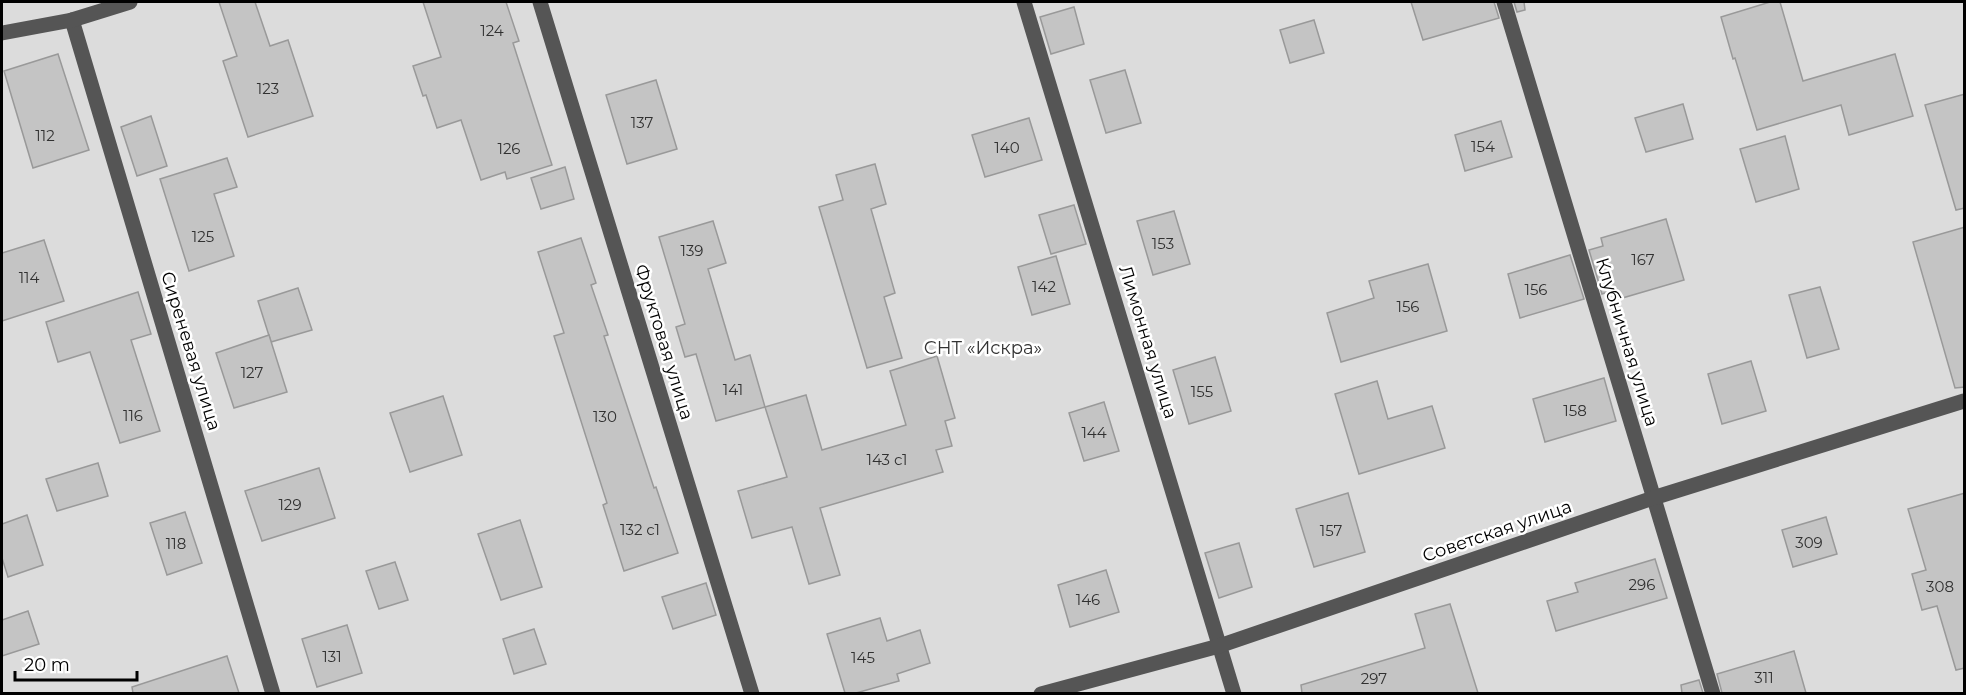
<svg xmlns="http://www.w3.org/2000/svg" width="1966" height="695" font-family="Montserrat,sans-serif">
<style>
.green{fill:#dcdcdc}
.building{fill:#c4c4c4;stroke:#999;stroke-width:1.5}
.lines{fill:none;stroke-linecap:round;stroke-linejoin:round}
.minor{stroke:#555;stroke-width:15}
.labels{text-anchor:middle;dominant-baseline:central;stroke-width:5;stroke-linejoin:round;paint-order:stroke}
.number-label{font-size:15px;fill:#313131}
.street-label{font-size:18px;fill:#000;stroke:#fff}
.park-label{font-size:18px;fill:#333;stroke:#fff}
</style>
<rect width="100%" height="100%" fill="#fff"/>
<rect class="green" x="2" y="2" width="1962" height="691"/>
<g class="building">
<path d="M219 2H255L270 46 288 40 313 116 248 137 223 61 237 56Z"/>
<path d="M423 2H506L519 41 513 43 552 165 507 179 505 172 481 180 461 120 437 128 426 95 423 96 413 66 441 57Z"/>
<path d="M1411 2H1494L1499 18 1423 40Z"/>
<path d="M1514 2H1524L1525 10 1517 12Z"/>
<path d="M1770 2H1780L1803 81 1895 54 1913 116 1849 135 1841 105 1757 130 1735 58 1733 59 1721 17Z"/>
<path d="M1074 7 1084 44 1051 54 1040 17Z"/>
<path d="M1314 20 1324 53 1290 63 1280 30Z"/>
<path d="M58 54 89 150 33 168 4 71Z"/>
<path d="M1125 70 1141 123 1106 133 1090 80Z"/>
<path d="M656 80 677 149 627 164 606 95Z"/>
<path d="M1965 94V208L1956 210 1925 105Z"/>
<path d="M1683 104 1693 139 1646 152 1635 118Z"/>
<path d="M151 116 167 166 137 176 121 127Z"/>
<path d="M1029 118 1042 160 985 177 972 135Z"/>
<path d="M1501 121 1512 157 1465 171 1455 135Z"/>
<path d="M1785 136 1799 189 1756 202 1740 149Z"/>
<path d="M227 158 237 187 214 194 234 256 189 271 160 179Z"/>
<path d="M875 164 886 204 871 209 895 293 884 297 902 358 867 368 819 207 843 200 836 175Z"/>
<path d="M565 167 574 199 541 209 531 178Z"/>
<path d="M1074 205 1086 244 1051 254 1039 215Z"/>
<path d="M1174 211 1190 264 1153 275 1137 221Z"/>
<path d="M1666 219 1684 280 1619 299 1616 289 1602 294 1589 250 1603 246 1601 238Z"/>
<path d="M713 221 726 263 708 269 735 360 750 355 765 407 716 421 696 354 685 357 676 327 685 324 659 237Z"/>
<path d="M1965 227V387L1955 388 1913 242Z"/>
<path d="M581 238 596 283 591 285 608 335 604 336 654 488 656 487 678 553 624 571 603 505 607 503 554 336 564 333 538 252Z"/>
<path d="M44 240 64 301 2 321V253Z"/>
<path d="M1570 255 1584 299 1520 318 1508 274Z"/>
<path d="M1056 256 1070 304 1032 315 1018 267Z"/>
<path d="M1428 264 1447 331 1341 362 1327 313 1374 298 1369 281Z"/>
<path d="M1820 287 1839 349 1807 358 1789 295Z"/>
<path d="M298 288 312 330 271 342 258 301Z"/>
<path d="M138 292 151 334 131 340 160 431 120 443 90 352 58 362 46 322Z"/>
<path d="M269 335 287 392 234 408 216 353Z"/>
<path d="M937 356 955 418 945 421 952 446 936 450 943 472 820 508 840 575 809 584 792 527 752 538 738 491 787 477 765 407 806 395 822 450 906 425 890 371Z"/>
<path d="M1215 357 1231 411 1189 424 1173 370Z"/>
<path d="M1751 361 1766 411 1722 424 1708 374Z"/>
<path d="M1604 378 1616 421 1545 442 1533 399Z"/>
<path d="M1377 381 1388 419 1432 406 1445 448 1359 474 1335 394Z"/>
<path d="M443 396 462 455 410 472 390 413Z"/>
<path d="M1104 402 1119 451 1084 461 1069 413Z"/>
<path d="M98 463 108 496 57 511 46 479Z"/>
<path d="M319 468 335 518 262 541 245 491Z"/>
<path d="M1348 493 1365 552 1314 567 1296 509Z"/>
<path d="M1965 493V668L1956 670 1937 606 1922 610 1912 574 1926 570 1908 509Z"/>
<path d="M185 512 202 563 167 575 150 523Z"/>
<path d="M27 515 43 565 8 577 2 558V524Z"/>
<path d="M1826 517 1837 554 1793 567 1782 530Z"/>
<path d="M520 520 542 587 501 600 478 534Z"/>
<path d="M1239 543 1252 587 1219 598 1205 553Z"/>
<path d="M1655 559 1667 598 1556 631 1547 601 1578 592 1575 583Z"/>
<path d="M395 562 408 600 379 609 366 571Z"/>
<path d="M1106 570 1119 612 1070 627 1058 585Z"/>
<path d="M706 583 716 615 673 629 662 597Z"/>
<path d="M1450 604 1478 693H1302L1301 685 1425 648 1415 614Z"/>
<path d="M28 611 39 644 2 656V620Z"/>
<path d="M880 618 887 641 920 630 930 663 897 674 899 681 856 693H845L827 634Z"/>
<path d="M347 625 362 673 317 687 302 639Z"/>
<path d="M534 629 546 664 514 674 503 639Z"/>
<path d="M1794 651 1806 693H1722L1717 674Z"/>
<path d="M227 656 239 693H133L132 687Z"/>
<path d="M1699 680 1703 693H1682L1681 685Z"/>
</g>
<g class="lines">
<g class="minor">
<path d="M540 2 752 694"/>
<path d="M1024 2 1234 694"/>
<path d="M1504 2 1713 694"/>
<path d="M72 20 273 694"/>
<path d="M2 33 72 20 130 2"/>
<path d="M1041 694 1219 646 1653 498 1964 401"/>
</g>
</g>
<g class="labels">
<g class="number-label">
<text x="492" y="30">124</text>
<text x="268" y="88">123</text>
<text x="642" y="122">137</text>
<text x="45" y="135">112</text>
<text x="1483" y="146">154</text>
<text x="1007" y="147">140</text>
<text x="509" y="148">126</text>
<text x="203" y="236">125</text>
<text x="1163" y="243">153</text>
<text x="692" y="250">139</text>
<text x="1643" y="259">167</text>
<text x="29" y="277">114</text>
<text x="1044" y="286">142</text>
<text x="1536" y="289">156</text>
<text x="1408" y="306">156</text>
<text x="252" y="372">127</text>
<text x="733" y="389">141</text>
<text x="1202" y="391">155</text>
<text x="1575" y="410">158</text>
<text x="133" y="415">116</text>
<text x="605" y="416">130</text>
<text x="1094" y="432">144</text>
<text x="887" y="459">143 с1</text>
<text x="290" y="504">129</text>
<text x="640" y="529">132 с1</text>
<text x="1331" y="530">157</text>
<text x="1809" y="542">309</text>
<text x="176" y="543">118</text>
<text x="1642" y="584">296</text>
<text x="1940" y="586">308</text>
<text x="1088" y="599">146</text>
<text x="332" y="656">131</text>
<text x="863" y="657">145</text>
<text x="1764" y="677">311</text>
<text x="1374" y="678">297</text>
</g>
<g class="street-label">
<text transform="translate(664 342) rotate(73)">Фруктовая улица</text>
<text transform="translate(1148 342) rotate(73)">Лимонная улица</text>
<text transform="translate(1627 342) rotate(73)">Клубничная улица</text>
<text transform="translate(191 351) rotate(73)">Сиреневая улица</text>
<text transform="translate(1497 531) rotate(-19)">Советская улица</text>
</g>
<g class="park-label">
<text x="983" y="348">СНТ «Искра»</text>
</g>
</g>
<rect width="1966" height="695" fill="none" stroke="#000000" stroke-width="6"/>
<path d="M15 671v9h122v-9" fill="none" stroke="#000000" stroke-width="3"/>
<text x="24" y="671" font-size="18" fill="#000000" stroke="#ffffff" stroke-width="4.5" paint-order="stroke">20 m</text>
</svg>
